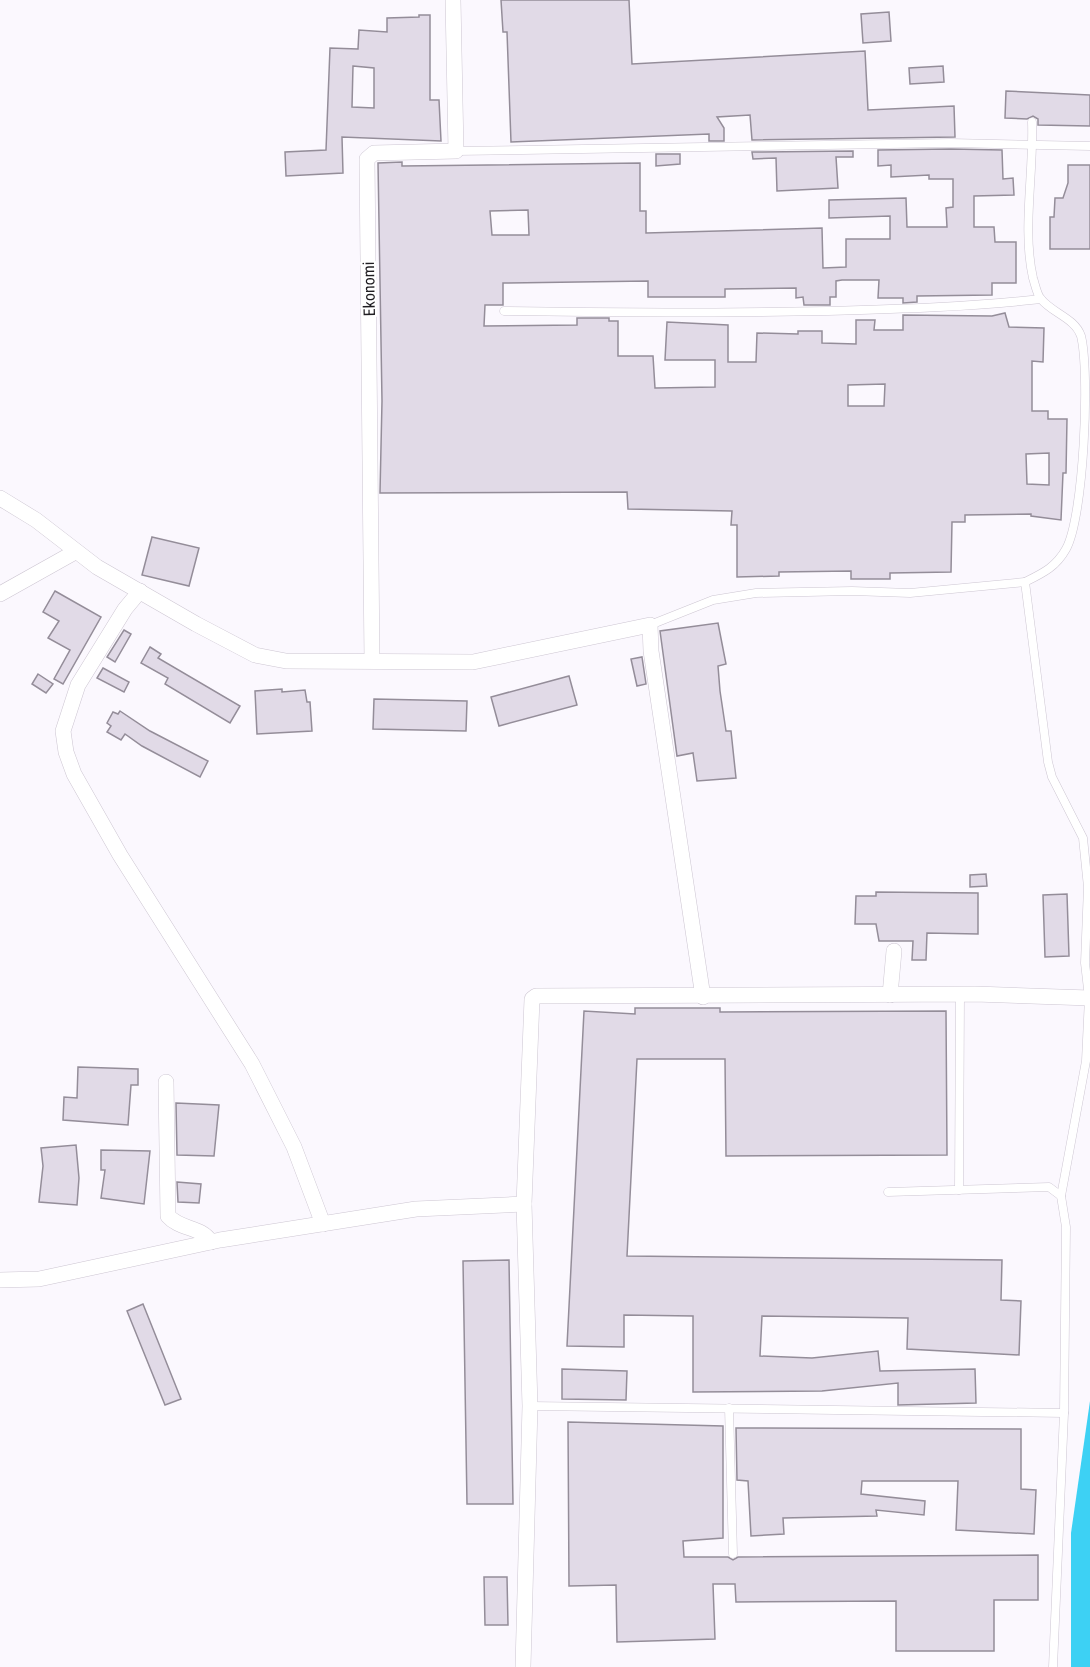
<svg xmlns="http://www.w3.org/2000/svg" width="1090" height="1667" font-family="'Roboto Condensed',sans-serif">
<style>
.water{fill:#3dd1f4}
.building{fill:#e1dae7;stroke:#948d99;stroke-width:1.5;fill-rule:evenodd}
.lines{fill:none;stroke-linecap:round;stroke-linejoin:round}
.service-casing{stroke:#cdc6d2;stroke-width:9}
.minor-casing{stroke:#cdc6d2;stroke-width:16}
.service{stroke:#fff;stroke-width:8}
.minor{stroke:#fff;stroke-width:15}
.labels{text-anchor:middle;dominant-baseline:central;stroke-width:4.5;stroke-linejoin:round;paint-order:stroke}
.street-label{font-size:16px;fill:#1f1d21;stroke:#fff}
</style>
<rect width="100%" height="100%" fill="#fbf8fe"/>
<path class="water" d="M1090 1401V1667H1071V1533Z"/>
<g class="building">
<path d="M501 0H629L632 64 865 51 868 110 954 106 955 137 752 140 750 115 717 117 724 128V141H709V134L511 142 507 32H503Z"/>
<path d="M889 12 891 41 863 43 861 14Z"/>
<path d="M419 15H430V100H439L441 141 342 137 343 173 286 176 285 152 326 150 330 48 358 49 359 30 387 32V18L419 17ZM353 66 374 68V108L352 107Z"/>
<path d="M943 66 944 82 910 84 909 68Z"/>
<path d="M1006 91 1090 95V126L1038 125V119L1033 116 1027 119 1005 118Z"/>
<path d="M951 149 1002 150 1003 179 1013 178 1014 195 974 196V227H994L995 242H1016V283H992V295L917 296V302L903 303V298H878L879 280H842L836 281V297H830V305H804L803 297 796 298V288L725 289V297H648V281L503 283V305H485L484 326 577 325V318H609V321H618V356H653L655 388 715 387V360H665L667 322 728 325V362H756L757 333 798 334V331H822V343L856 344V320H875L874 330H903V315L992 316 1005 313 1009 327 1044 328 1043 362 1032 361V411H1048V419H1067L1066 473H1063L1061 520 1031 516V514L965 515V522H952L951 572 890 573V579H851V571L779 572V576L737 577V525H731L732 511 628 509 627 492 380 493 382 401 378 163 402 162V166L640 163V211H646V233L822 228 823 268 846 267V239H890V216L829 218V200L906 198 907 227H947L946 208 953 207V179H929V175L891 177V165L878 166V150ZM528 210 529 235H492L490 211ZM885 384 884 406H848V385ZM1049 453V485L1027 484 1026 454Z"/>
<path d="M853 151V157H836L838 188 777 191 776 158 753 159 752 152Z"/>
<path d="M656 154H680V164L656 166Z"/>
<path d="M1068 165H1090V249H1050V217H1054L1055 198H1063L1068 183Z"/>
<path d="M152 537 199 548 189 586 142 575Z"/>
<path d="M55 591 101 617 63 684 54 679 70 650 48 638 59 621 43 612Z"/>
<path d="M718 623 726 664 718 666 720 691 726 731H731L736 778 697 781 693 753 677 756 660 631Z"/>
<path d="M124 630 131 634 115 662 107 657Z"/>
<path d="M150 647 161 654 158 658 240 706 230 723 165 684 168 678 141 663Z"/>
<path d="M642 657 646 684 637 686 631 659Z"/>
<path d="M103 668 129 682 124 692 97 678Z"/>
<path d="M38 674 53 684 46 693 32 684Z"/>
<path d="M569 676 577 705 499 726 491 697Z"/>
<path d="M282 689V692L305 690 307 702H310L312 731 257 734 255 691Z"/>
<path d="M374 699 467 701 466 731 373 729Z"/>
<path d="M120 711 150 731 208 761 200 777 142 746 125 734 121 740 107 732 111 726 107 723 113 712 118 714Z"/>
<path d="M986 874 987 886 970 887V875Z"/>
<path d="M876 892 978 893V934L927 933 926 960H912L913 941H879L876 924H855L856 896H876Z"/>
<path d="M1067 894 1069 956 1045 957 1043 895Z"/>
<path d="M635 1008H720V1012L946 1011 947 1155 726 1156 725 1059H637L627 1256 1002 1260 1001 1300 1021 1301 1019 1355 907 1349 908 1318 762 1316 760 1356 812 1358 878 1351 880 1371 975 1369 976 1403 898 1405V1383L822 1391 693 1392V1316L624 1315V1347L567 1346 584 1011 635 1014Z"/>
<path d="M78 1067 138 1069V1085H131L128 1125 63 1120 64 1097 77 1098Z"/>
<path d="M176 1103 219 1105 214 1156 177 1155Z"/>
<path d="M76 1145 79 1178 77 1205 39 1202 43 1166 41 1148Z"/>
<path d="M101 1150 150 1151 144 1204 101 1198 105 1170H101Z"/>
<path d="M177 1182 201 1184 199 1203 178 1202Z"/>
<path d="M509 1260 513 1504H467L463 1261Z"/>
<path d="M143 1304 181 1399 165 1405 127 1311Z"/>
<path d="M562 1369 627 1371 626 1400 562 1399Z"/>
<path d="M568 1422 723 1426V1538L683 1541 684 1557H728L733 1560 738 1557 1038 1555V1600H994V1651H896V1601L736 1602 735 1584H713L715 1639 617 1642 616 1585 569 1586Z"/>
<path d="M736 1428 1021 1429V1489L1036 1490 1034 1534 956 1530 958 1481H862L861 1494 925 1501 924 1515 876 1510 877 1516 783 1518 784 1534 751 1536 748 1481 737 1480Z"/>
<path d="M484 1577H507L508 1625H485Z"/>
</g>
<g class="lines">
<defs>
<g id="service">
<path d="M1032 122C1034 172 1022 230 1033 278 1035 284 1037 295 1041 299 1052 313 1075 318 1081 336 1090 372 1084 517 1066 549 1056 567 1043 573 1025 582L1048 762 1052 777 1083 838 1088 887 1085 963 1089 998 1086 1061 1061 1196"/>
<path d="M456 151 951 143 1090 146"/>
<path d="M504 311C612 313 719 313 827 311 898 309 970 307 1041 299"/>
<path d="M650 625 713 600 756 593 852 591 910 593 1025 582"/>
<path d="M959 1190 960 994"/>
<path d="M888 1192 1049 1187 1061 1196 1066 1227 1064 1413 1053 1667"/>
<path d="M530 1406 1064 1413"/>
<path d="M729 1408 733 1554"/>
</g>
<g id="minor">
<path d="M0 498 36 520 97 567 196 624 255 655 286 661 473 662 650 625 651 651 703 997"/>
<path d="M140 591 125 609 78 685 63 731 66 752 74 774 120 855 252 1064 294 1147 323 1224"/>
<path d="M0 594 75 552"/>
<path d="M372 661 367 159 374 153 456 151 453 0"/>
<path d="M890 995 894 951"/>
<path d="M166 1082 168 1216C180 1230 201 1226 211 1242"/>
<path d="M0 1280 39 1279 220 1240 416 1209 524 1204"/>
<path d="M523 1667 530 1406 524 1204 532 999 536 996 975 994 1090 998"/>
</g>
</defs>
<use href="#service" class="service-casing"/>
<use href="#minor" class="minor-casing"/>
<use href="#service" class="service"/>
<use href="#minor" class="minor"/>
</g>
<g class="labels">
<g class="street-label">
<text transform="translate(369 289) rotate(-91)">Ekonomi</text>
</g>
</g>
</svg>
